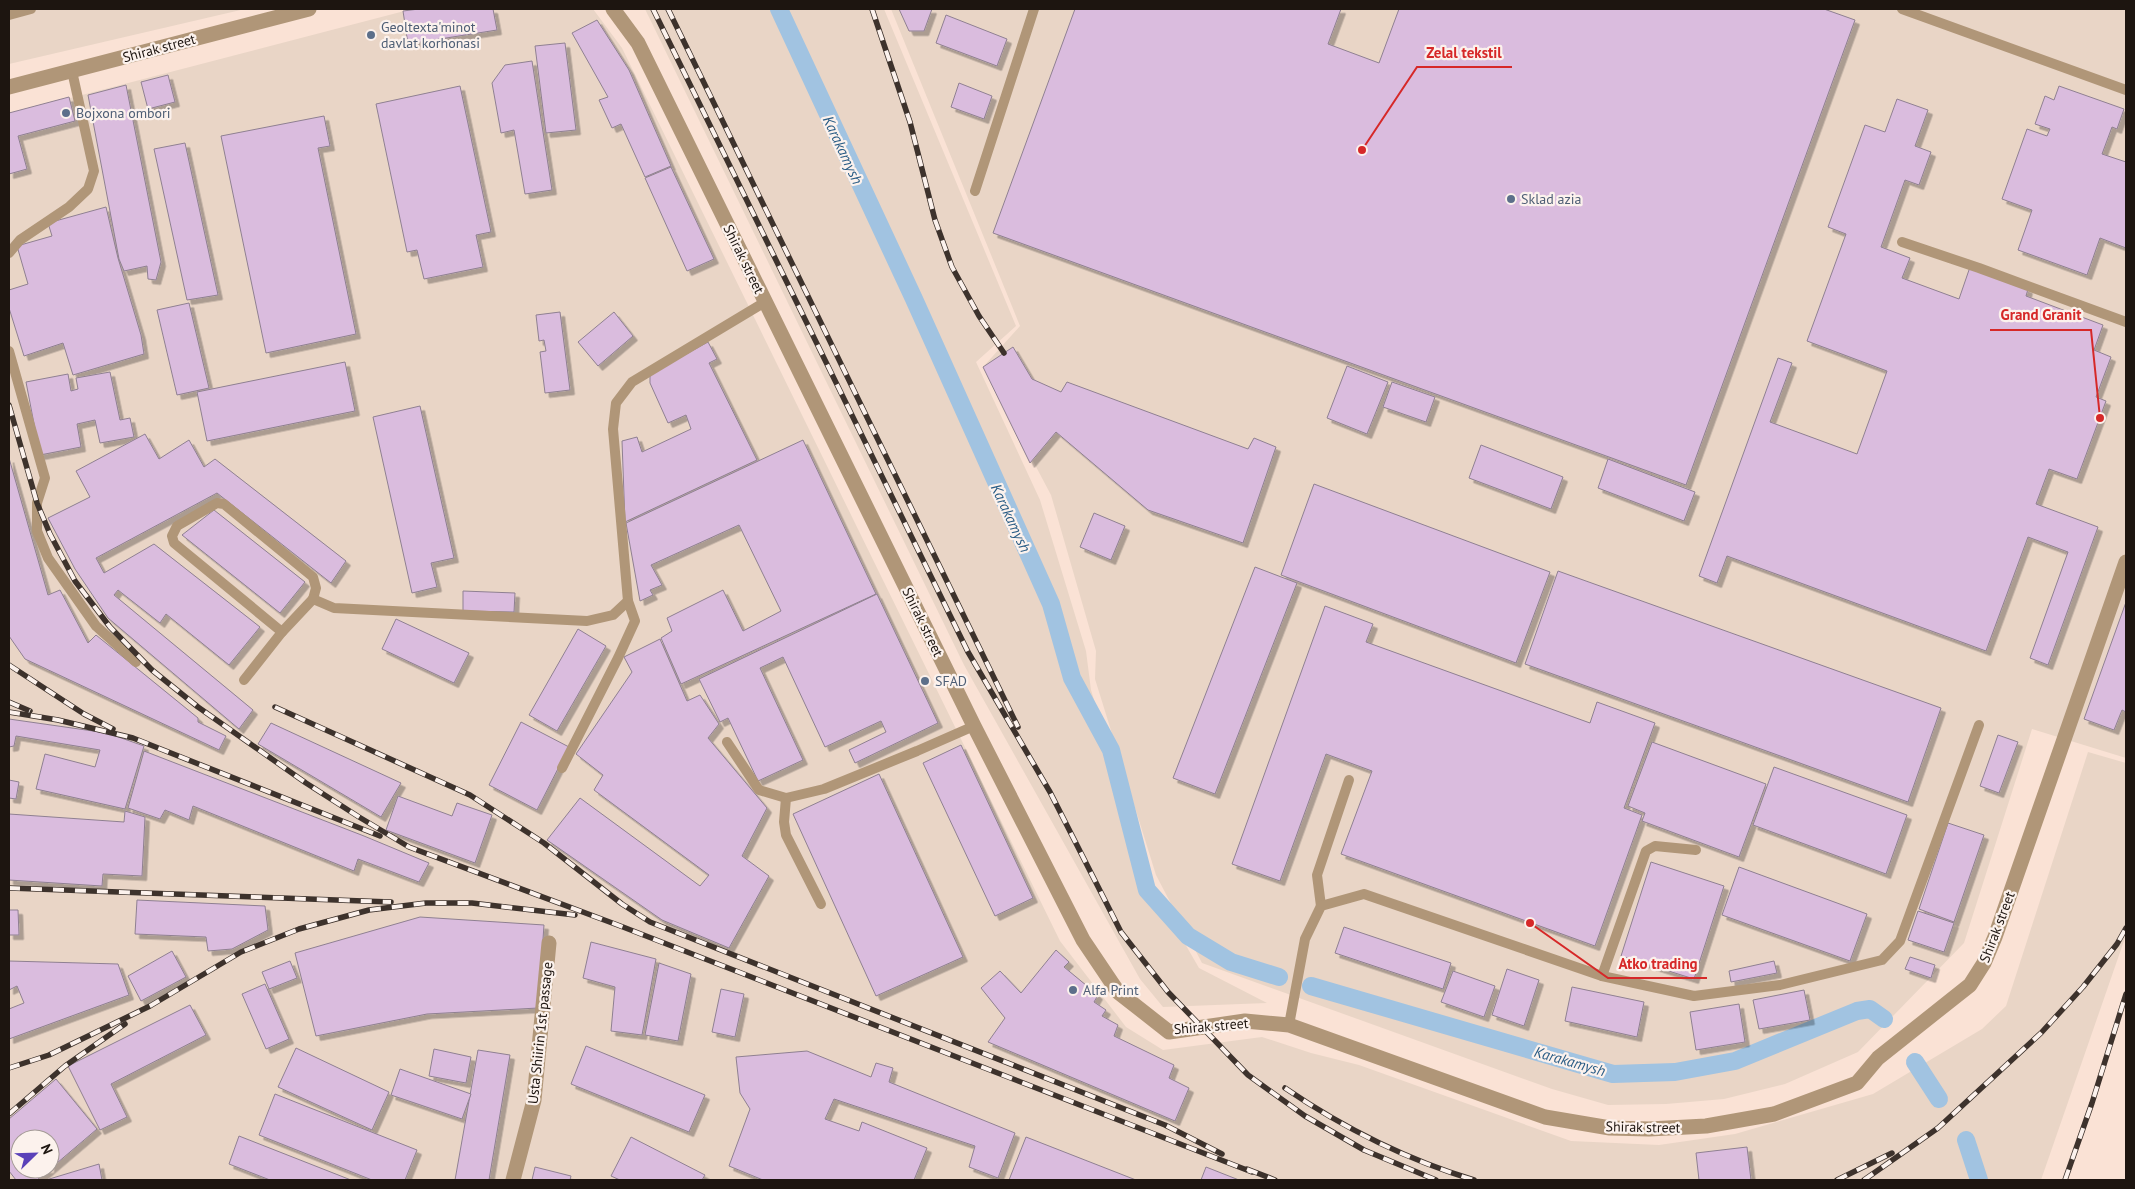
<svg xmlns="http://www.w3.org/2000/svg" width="2135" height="1189" font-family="'PT Sans',sans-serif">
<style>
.industrial{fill:#e9d5c6;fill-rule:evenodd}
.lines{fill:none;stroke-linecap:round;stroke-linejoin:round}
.canal{stroke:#a1c3e1;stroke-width:18}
.building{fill:#dabcde;stroke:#8f8091;filter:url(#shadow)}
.lane{stroke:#b09678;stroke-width:10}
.street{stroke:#b09678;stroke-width:15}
.rail-casing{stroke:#3d322c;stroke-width:5.5}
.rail{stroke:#fcf2ed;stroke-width:4;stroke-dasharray:11;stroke-linecap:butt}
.service-dot{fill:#5c6f8a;stroke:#fcf2ed;stroke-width:2}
.labels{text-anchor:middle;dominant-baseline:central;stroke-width:4.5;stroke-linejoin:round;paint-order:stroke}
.service-label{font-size:14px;fill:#4e5e75;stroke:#fcf2ed;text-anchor:start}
.street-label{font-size:14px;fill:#1d1510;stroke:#fcf2ed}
.water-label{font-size:15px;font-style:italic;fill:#295c85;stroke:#fcf2ed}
.leader{fill:none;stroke:#d62828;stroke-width:2}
.callout-dot{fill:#d62828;stroke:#fcf2ed;stroke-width:2}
.callout-label{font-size:15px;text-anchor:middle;font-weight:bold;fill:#d62828;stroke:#fcf2ed;stroke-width:4.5;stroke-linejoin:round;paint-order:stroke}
</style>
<defs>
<filter id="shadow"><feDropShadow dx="4.5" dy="4.5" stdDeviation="0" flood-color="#0004"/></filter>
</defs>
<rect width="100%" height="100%" fill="#fae2d5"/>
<g class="industrial">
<path d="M9 9H245L9 64Z"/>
<path d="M412 9H593L622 48 1060 941 1126 1027 1163 1050 1262 1037 1311 1053 1359 1065 1571 1141 1659 1145 1735 1134 1873 1094 1982 1029 2006 1006 2088 752 2126 763V935L2041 1180H9V114ZM20 1139H50V1169H20Z"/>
<path d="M645 9H884L1016 326 976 362 1040 500 1086 651 1091 690 1151 885 1199 968 1267 1003 1163 1007 1140 979 964 665Z"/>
<path d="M891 9H2126V758L2032 729 1964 943 1858 1052 1785 1084 1724 1099 1666 1104 1608 1105 1552 1089 1202 963 1156 875 1095 679 1096 651 1051 495 983 367 1020 326Z"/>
</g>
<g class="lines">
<g class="canal">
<path d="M779 9 914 299 1051 604 1072 678 1111 750 1147 890 1188 936 1231 962 1279 977"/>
<path d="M1311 986 1613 1074 1675 1072 1735 1061 1857 1011 1870 1009 1884 1019"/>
<path d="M1915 1062 1939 1099"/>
<path d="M1966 1140 1979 1180"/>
</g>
</g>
<g class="building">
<path d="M419 9H493L497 30 408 44 403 11Z"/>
<path d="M899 9H932L924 31H909Z"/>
<path d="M1075 9H1341L1328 44 1379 63 1399 9H1824L1855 20 1686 485 993 233Z"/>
<path d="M946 15 1007 39 997 66 936 43Z"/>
<path d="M597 20 629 70 671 166 645 177 621 124 612 128 599 100 608 97 572 33Z"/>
<path d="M565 43 576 130 546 133 535 46Z"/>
<path d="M532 61 552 190 525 194 514 130 501 133 492 83 505 65Z"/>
<path d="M168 75 175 102 148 109 141 82Z"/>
<path d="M959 83 992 96 984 119 951 107Z"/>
<path d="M126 85 161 262 156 280 148 279 147 266 124 271 119 259 88 95Z"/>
<path d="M460 86 491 232 476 235 483 267 424 279 417 250 407 252 376 104Z"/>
<path d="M2059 86 2124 109 2117 129 2112 127 2102 154 2126 162V248L2100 238 2087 275 2018 250 2032 210 2002 199 2027 129 2047 136 2050 129 2035 124 2045 96 2054 100Z"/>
<path d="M69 97 75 121 18 136 27 169 9 174V113Z"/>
<path d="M1897 99 1928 110 1915 146 1931 152 1919 185 1905 180 1881 247 1910 258 1902 278 1959 299 1970 267 2028 289 2026 296 2103 325 2094 350 2111 357 2096 397 2106 401 2077 479 2049 469 2036 504 2098 527 2048 665 2030 658 2068 552 2028 537 1986 651 1727 556 1717 583 1699 576 1778 358 1792 363 1770 422 1857 454 1887 371 1807 341 1846 234 1828 227 1865 125 1885 132Z"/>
<path d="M324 116 330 146 318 148 356 334 266 353 221 136Z"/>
<path d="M185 143 218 295 187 300 154 149Z"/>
<path d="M671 167 714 259 687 271 645 178Z"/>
<path d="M106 207 118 258 141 335 144 354 73 375 63 343 24 356 9 308V290L28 284 17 246 52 236 48 223Z"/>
<path d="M189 303 209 388 177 395 157 310Z"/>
<path d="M560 312 570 390 545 393 540 352 546 351 544 340 539 341 536 315Z"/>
<path d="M614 312 633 336 598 366 578 342Z"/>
<path d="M708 342 717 359 709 363 757 460 625 522 622 441 637 437 642 452 691 429 686 415 668 423 650 383V374Z"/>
<path d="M1013 347 1032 379 1061 392 1067 382 1248 449 1254 438 1276 447 1243 543 1148 510 1056 432 1030 463 983 367Z"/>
<path d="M345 362 355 411 207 441 197 392Z"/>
<path d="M1347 366 1388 382 1367 434 1327 418Z"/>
<path d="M110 372 120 420 130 418 134 437 100 443 95 420 77 424 81 447 40 455 26 382 68 374 71 391 78 389 76 378Z"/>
<path d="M1392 382 1435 397 1426 422 1383 407Z"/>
<path d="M420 406 454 558 431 563 437 587 412 593 373 417Z"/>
<path d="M145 434 159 459 189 440 204 467 215 459 346 561 331 583 217 493 96 558 104 573 154 544 260 627 229 665 166 614 160 623 118 590 114 595 253 710 239 729 108 618 75 569 48 518 90 497 76 471Z"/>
<path d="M803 440 876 594 681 684 661 638 672 631 667 618 723 590 743 631 781 611 739 525 651 565 662 585 650 590 653 595 640 601 626 523Z"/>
<path d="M1481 445 1563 477 1551 509 1469 478Z"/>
<path d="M9 458 48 595 60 590 88 643 96 635 198 718V722L226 736 219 750 25 659 9 636Z"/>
<path d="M1608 459 1695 492 1684 521 1598 488Z"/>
<path d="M1314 484 1550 572 1516 663 1281 575Z"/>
<path d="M214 510 305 582 280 613 182 535Z"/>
<path d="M1094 513 1125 526 1111 560 1080 547Z"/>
<path d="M1255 567 1297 583 1215 794 1173 778Z"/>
<path d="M1558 571 1941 708 1908 802 1525 664Z"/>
<path d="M463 591 515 593 514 612 463 611Z"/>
<path d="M877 594 938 723 855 763 849 750 886 732 881 721 825 747 783 657 760 668 803 760 758 781 728 718 720 722 699 679Z"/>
<path d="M2126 602V712L2122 710 2114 730 2084 719Z"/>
<path d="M1325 606 1373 624 1366 642 1590 723 1597 702 1655 723 1624 808 1642 815 1595 946 1341 854 1372 771 1326 754 1280 881 1232 864Z"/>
<path d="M396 619 469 653 454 683 382 649Z"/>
<path d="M578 629 606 646 557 731 529 715Z"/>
<path d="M660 639 687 701 700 695 719 724 708 738 767 808 742 856 769 876 729 948 662 920 547 840 580 798 700 886 709 875 594 790 603 775 576 754 632 672 624 657Z"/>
<path d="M9 719 107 733 144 746 125 809 36 789 45 754 95 767 100 750 16 736 14 746 9 747Z"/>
<path d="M521 722 569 747 537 810 489 785Z"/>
<path d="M271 723 401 783 381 817 258 744Z"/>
<path d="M1998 735 2018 742 1999 793 1980 786Z"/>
<path d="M1652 742 1766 784 1739 857 1642 821 1645 813 1628 806Z"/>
<path d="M961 745 1033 898 995 916 923 763Z"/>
<path d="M144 751 364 836 429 863 419 882 358 859 354 871 193 806 189 820 165 810 160 819 128 808Z"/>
<path d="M1774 767 1907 815 1886 874 1753 825Z"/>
<path d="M879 774 963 957 876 996 793 814Z"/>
<path d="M9 780 19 782 16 799 9 798Z"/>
<path d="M398 796 452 816 457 803 492 815 475 863 386 830Z"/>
<path d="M125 811 145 817 142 876 103 874 102 886 9 880V814L124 822Z"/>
<path d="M1948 823 1984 835 1954 922 1919 909Z"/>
<path d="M1651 862 1724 886 1694 979 1621 956Z"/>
<path d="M1739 867 1867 914 1850 961 1722 915Z"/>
<path d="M137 900 265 906 268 930 232 949 208 951 206 937 135 934Z"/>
<path d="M9 910H18L19 935H9Z"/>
<path d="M1918 911 1954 923 1944 952 1908 940Z"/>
<path d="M420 917 544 925 538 1008 427 1014 316 1036 295 953Z"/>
<path d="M1344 927 1451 963 1443 989 1335 953Z"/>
<path d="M591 942 656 959 642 1035 611 1031 615 987 583 978Z"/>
<path d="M1056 950 1069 962 1064 967 1098 995 1094 1002 1106 1010 1102 1016 1118 1025 1114 1036 1174 1065 1169 1078 1189 1088 1175 1121 988 1042 1005 1018 981 988 1000 971 1021 993Z"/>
<path d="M172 951 186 977 141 1001 128 976Z"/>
<path d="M1910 957 1935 965 1931 978 1905 969Z"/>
<path d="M9 961 118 964 129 995 9 1039V1009L24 1003 17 986 9 990Z"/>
<path d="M290 961 297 978 269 989 262 972Z"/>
<path d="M1774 961 1777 973 1731 982 1729 971Z"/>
<path d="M659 963 691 974 678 1041 645 1035Z"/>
<path d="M1507 969 1539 980 1524 1026 1492 1015Z"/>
<path d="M1453 971 1495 986 1484 1017 1441 1002Z"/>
<path d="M265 984 289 1039 266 1049 242 994Z"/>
<path d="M1572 987 1644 1002 1637 1037 1565 1021Z"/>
<path d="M721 989 744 994 735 1037 712 1032Z"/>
<path d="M1804 990 1810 1020 1759 1029 1753 1000Z"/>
<path d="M1739 1004 1745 1042 1696 1050 1690 1012Z"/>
<path d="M190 1005 206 1035 111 1084 127 1117 100 1130 68 1066Z"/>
<path d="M586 1046 705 1095 689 1132 571 1084Z"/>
<path d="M296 1048 389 1092 372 1130 278 1087Z"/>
<path d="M434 1049 471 1057 466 1083 429 1076Z"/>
<path d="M478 1050 510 1055 489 1180H455Z"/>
<path d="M807 1051 871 1077 876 1063 893 1068 889 1082 1015 1133 998 1178 969 1167 975 1146 834 1099 825 1119 859 1131 862 1122 927 1148 914 1180H763L729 1166 750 1109 740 1093 736 1057Z"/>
<path d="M400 1069 471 1094 462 1119 391 1095Z"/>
<path d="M56 1079 97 1129 50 1169V1139H20V1169H50L37 1180H16L9 1171V1119Z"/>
<path d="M275 1094 417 1150 405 1180H372L259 1135Z"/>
<path d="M239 1136 351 1180H270L229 1164Z"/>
<path d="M631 1137 705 1175 702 1180H620L611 1176Z"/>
<path d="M1026 1137 1136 1180H1009Z"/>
<path d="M1747 1147 1751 1180H1699L1696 1153Z"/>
<path d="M99 1164 102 1180H46Z"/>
<path d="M535 1167 571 1176 570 1180H532Z"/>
<path d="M1206 1167 1239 1180H1201Z"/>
</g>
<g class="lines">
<g class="lane">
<path d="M1902 9 2126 90"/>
<path d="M9 15 31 9"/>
<path d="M975 191 1034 9"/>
<path d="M1902 242 1979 268 2126 322"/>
<path d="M9 253 20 240 69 207 88 189 94 171 72 71"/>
<path d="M9 351 45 478 37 503V531L48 558 96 626 136 662"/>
<path d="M282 632 174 543 172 536 177 526 217 503 224 504 313 577 316 588 313 599"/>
<path d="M244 680 282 632 313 599 334 608 587 621 613 615 628 601 613 429 616 403 632 382 765 302"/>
<path d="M727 742 759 790 786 798 824 789 917 751 974 726"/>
<path d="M562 768 618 658 635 621 628 601"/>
<path d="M786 798 784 822 786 835 821 904"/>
<path d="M1321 906 1317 875 1349 780"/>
<path d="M1602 976 1646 851 1655 846 1696 850"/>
<path d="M1289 1025 1305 939 1321 906 1364 894 1602 976 1694 996 1780 985 1882 960 1900 941 1979 725"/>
</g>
<g class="street">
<path d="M613 9 638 43 974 726 1083 940 1118 992 1169 1032 1245 1021 1289 1025 1545 1117 1610 1128 1649 1129 1706 1126 1774 1114 1857 1083 1878 1058 1970 985 1984 963 1995 937 2126 562"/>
<path d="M9 87 309 9"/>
<path d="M513 1180 534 1100 549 943"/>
</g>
<defs>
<g id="rail">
<path d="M653 9 968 652 1050 792 1121 932 1168 992 1248 1075 1305 1116 1364 1150 1436 1180"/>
<path d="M668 9 1018 727"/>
<path d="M872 9 910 122 935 220 952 267 979 316 1004 353"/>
<path d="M9 405 37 503 50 534 75 581 110 627 152 670 198 707 306 783 359 817 409 847 623 927 1252 1172"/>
<path d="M9 665 84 714 113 729"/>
<path d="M9 702 30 711"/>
<path d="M275 707 470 795 544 843 622 904 650 922 1165 1125 1222 1154"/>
<path d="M9 712 58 720 133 738 380 836"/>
<path d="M9 888 391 902"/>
<path d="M9 1068 49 1055 150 1006 241 952 299 929 369 910 426 903H472L575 915"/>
<path d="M1285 1088C1345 1129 1405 1159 1474 1180"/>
<path d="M9 1114 65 1066 125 1024"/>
<path d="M1247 1169 1275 1180"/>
<path d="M1837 1180 1892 1153"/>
<path d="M1864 1180 1938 1128 2041 1033 2083 987 2117 944 2126 928"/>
<path d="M2065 1180 2092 1103 2126 994"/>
</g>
</defs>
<use href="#rail" class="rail-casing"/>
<use href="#rail" class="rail"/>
</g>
<g class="service-dot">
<circle cx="371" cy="35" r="5"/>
<circle cx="66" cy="113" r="5"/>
<circle cx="1511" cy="199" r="5"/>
<circle cx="925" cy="681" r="5"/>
<circle cx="1073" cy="990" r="5"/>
</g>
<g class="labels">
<g class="service-label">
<text x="381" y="27">Geoltexta'minot<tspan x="381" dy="16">davlat korhonasi</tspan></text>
<text x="76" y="113">Bojxona ombori</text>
<text x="1521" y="199">Sklad azia</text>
<text x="935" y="681">SFAD</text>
<text x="1083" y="990">Alfa Print</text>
</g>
<g class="street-label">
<text transform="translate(159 48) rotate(-15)">Shirak street</text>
<text transform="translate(744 259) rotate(64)">Shirak street</text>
<text transform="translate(923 622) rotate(64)">Shirak street</text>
<text transform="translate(1997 927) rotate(-69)">Shirak street</text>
<text transform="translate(1211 1026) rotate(-5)">Shirak street</text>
<text transform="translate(540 1033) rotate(-84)">Usta Shiirin 1st passage</text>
<text transform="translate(1643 1127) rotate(1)">Shirak street</text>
</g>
<g class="water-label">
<text transform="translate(843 150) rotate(65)">Karakamysh</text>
<text transform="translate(1011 518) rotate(65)">Karakamysh</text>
<text transform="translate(1570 1061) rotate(16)">Karakamysh</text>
</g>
</g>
<path class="leader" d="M1362 150L1417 67H1512M2100 418L2091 330H1990M1530 923L1608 978H1707"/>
<g class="callout-dot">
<circle cx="1362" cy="150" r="5"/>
<circle cx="2100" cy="418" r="5"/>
<circle cx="1530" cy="923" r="5"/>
</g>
<g class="callout-label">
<text x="1464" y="58">Zelal tekstil</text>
<text x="2041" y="320">Grand Granit</text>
<text x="1658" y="969">Atko trading</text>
</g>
<rect width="2135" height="1189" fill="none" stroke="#1d1510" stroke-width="20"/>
<g transform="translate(35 1154) rotate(67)"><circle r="24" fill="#fcf2ed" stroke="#a39a95"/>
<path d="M0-4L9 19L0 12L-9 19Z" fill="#5a41b9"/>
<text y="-8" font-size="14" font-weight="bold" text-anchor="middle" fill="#1d1510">N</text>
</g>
</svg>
